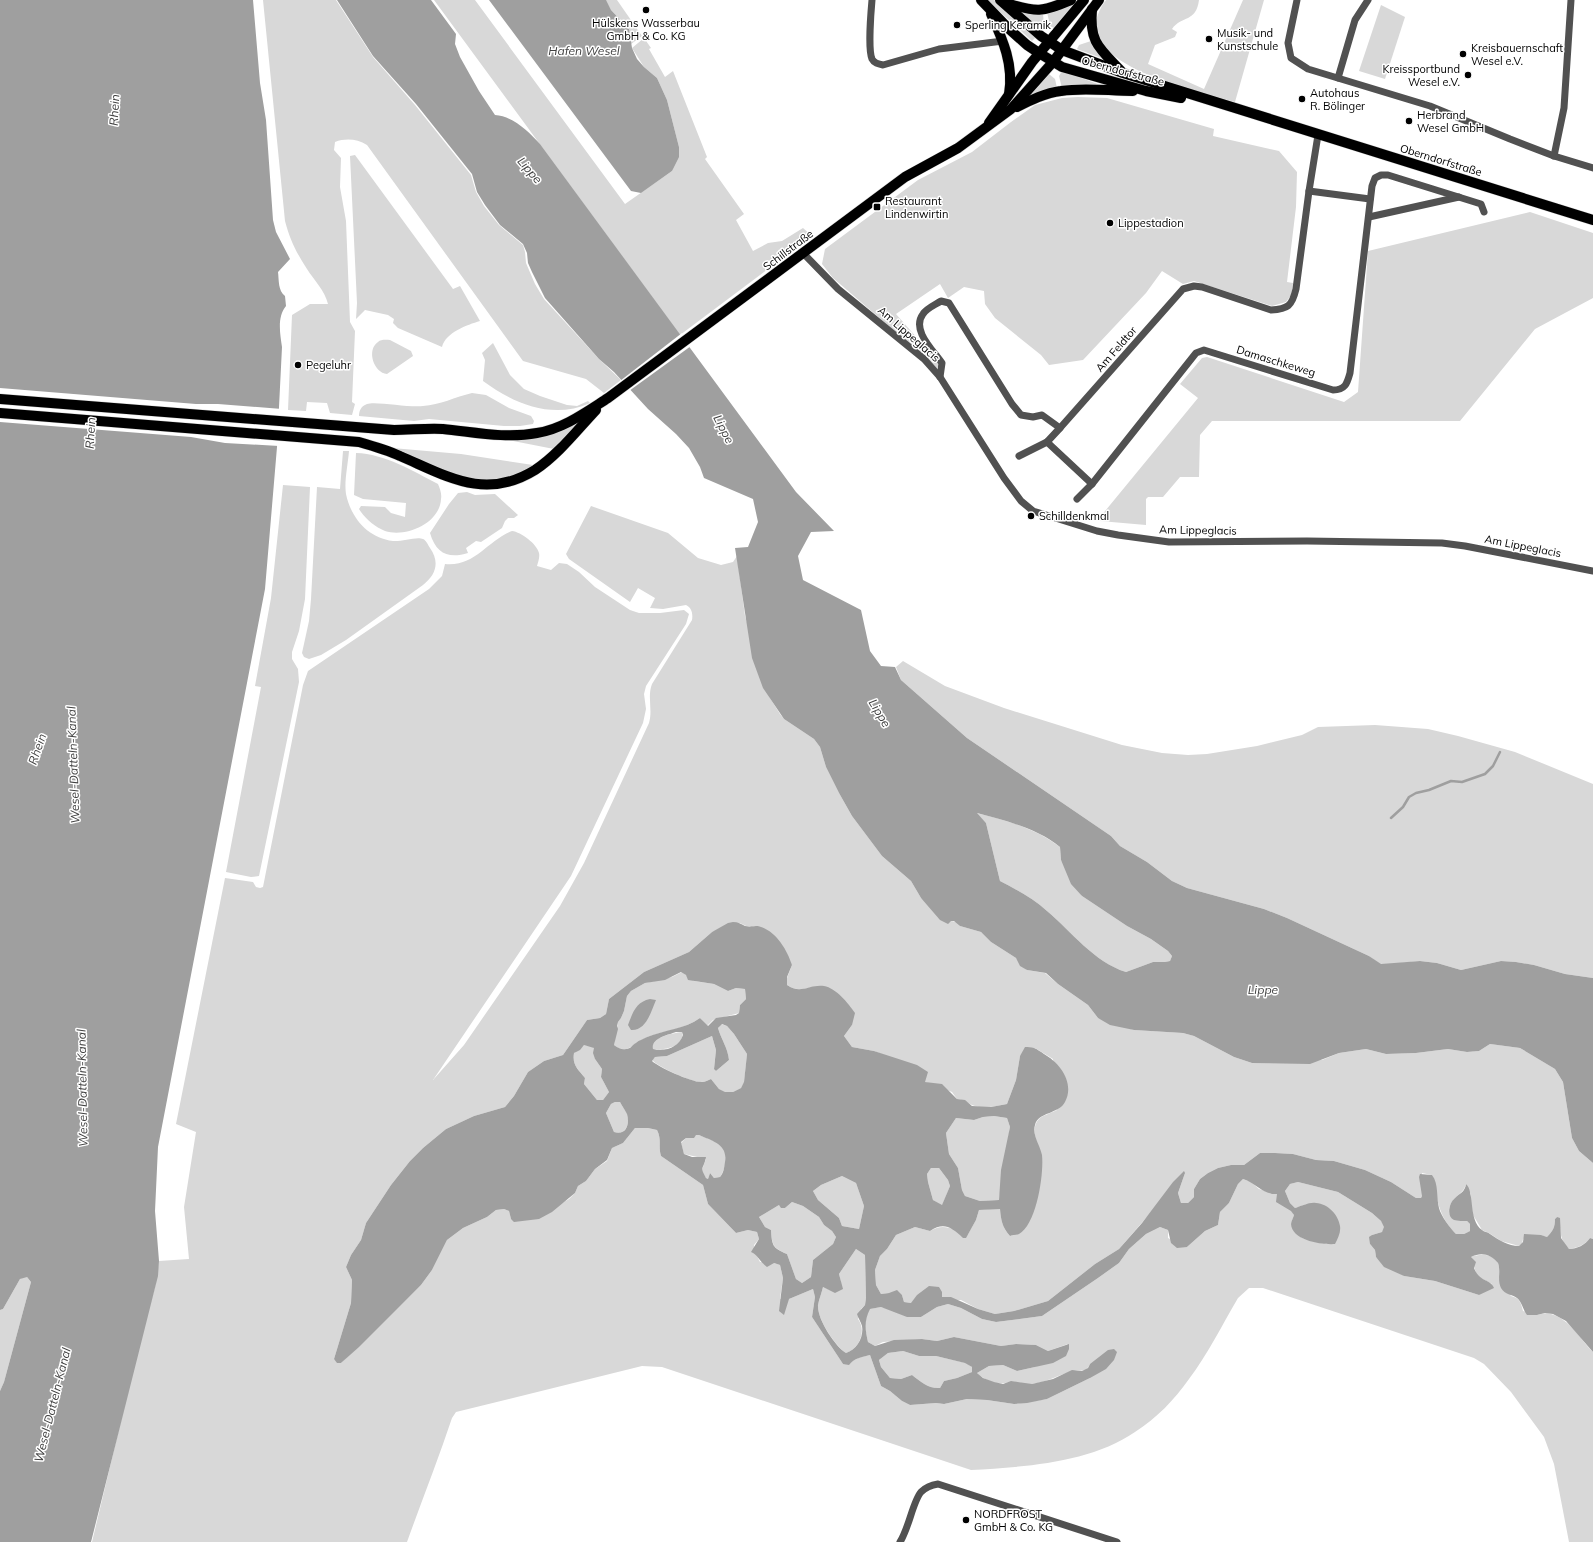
<svg xmlns="http://www.w3.org/2000/svg" width="1593" height="1542" font-family="Mulish,sans-serif">
<style>
.green{fill:#d8d8d8}
.water{fill:#9f9f9f;fill-rule:evenodd}
.pier{fill:#fff}
.lines{fill:none;stroke-linecap:round;stroke-linejoin:round}
.stream{stroke:#9f9f9f;stroke-width:2.5}
.primary-casing{stroke:#dbdbdb;stroke-width:11}
.minor{stroke:#515151;stroke-width:7}
.primary{stroke:#000;stroke-width:10}
.poi-dot{fill:#000;stroke:#fff;stroke-width:1.5}
.labels{text-anchor:middle;dominant-baseline:central;stroke-width:3;stroke-linejoin:round;paint-order:stroke}
.poi-label{font-size:11px;fill:#000;stroke:#fff;text-anchor:start}
.street-label{font-size:11px;fill:#000;stroke:#fff}
.water-label{font-size:12px;font-style:italic;fill:#404040;stroke:#fff}
</style>
<rect width="100%" height="100%" fill="#fff"/>
<g class="green">
<path d="M263 0H336L373 57 415 105 471 175 476 192 484 206 499 225 523 245 525 252 526 263 535 284 544 299 599 359 621 380 604 393 586 379 523 361 367 145C357 139 346 138 335 142L334 150 341 158 340 187 346 221 350 322 355 331 352 402 355 404 352 415 330 413 327 403 307 402 306 411 288 410 292 315 310 304H328C325 291 314 280 307 269 296 252 290 240 285 221Z"/>
<path d="M434 0H475L625 204 672 171 679 147 667 100 657 78 644 67 632 48 644 38 651 48 649 49 665 77 673 71 707 157 705 159 744 214 736 220 753 251 768 243 782 241 803 228 812 236 680 335Z"/>
<path d="M605 0H617L642 36 631 44 629 29 611 10Z"/>
<path d="M987 0H994L1020 25 1036 37 1032 41Z"/>
<path d="M1106 0H1199C1196 23 1182 15 1172 29L1177 32 1175 37 1155 45 1148 64 1204 89 1243 0H1264L1235 102C1198 91 1058 63 1106 0Z"/>
<path d="M1074 3 1054 28 1050 26 1047 12Z"/>
<path d="M1381 5 1405 17 1385 79 1359 71Z"/>
<path d="M1019 10 1043 13 1044 27 1042 30 1023 15Z"/>
<path d="M1091 41 1104 59 1077 49 1079 45Z"/>
<path d="M1062 71 1106 87 1062 88 1059 76Z"/>
<path d="M1049 74 1055 79 1057 88 1030 96Z"/>
<path d="M1078 97 1107 98 1214 129 1213 136 1279 151 1297 172 1296 207 1287 282 1293 283 1292 294 1286 302 1272 306 1194 281 1183 284 1162 271 1146 293 1083 360 1049 365 1041 355 995 318 985 304 984 291 964 287 948 298 940 284 896 314 940 364 936 369 926 358 833 278 822 264 825 249 918 180 972 152 1011 122 1035 105 1062 98Z"/>
<path d="M355 155 453 289 460 286 480 321C467 325 446 332 442 347L398 328 393 323 394 319 388 315 365 310 356 319 357 303 350 156Z"/>
<path d="M1530 212 1593 233V298L1535 329 1460 421H1212L1200 435 1199 477H1180L1163 497H1148L1146 499V525L1100 521 1095 519 1101 516 1198 398 1180 384 1202 358 1207 357 1344 402 1358 392 1368 251Z"/>
<path d="M390 340 411 351 413 356 387 374C374 373 366 350 378 342 381 339 387 340 390 340Z"/>
<path d="M493 343 510 375 524 389 540 396 567 405 577 406 588 401 590 403C553 420 514 404 483 381L485 360 482 353Z"/>
<path d="M472 393 486 395 509 408 531 416 534 421 533 424 520 426H504L429 419 414 421 359 416C359 411 361 406 367 404 376 401 410 408 423 406 440 405 455 397 472 393Z"/>
<path d="M584 418 554 449 498 438Z"/>
<path d="M381 447 461 454 533 465 517 475 491 481 469 480Z"/>
<path d="M343 451H349C348 464 344 482 346 494 351 518 368 538 393 541 401 542 417 536 423 539 426 540 428 545 430 548 440 562 436 575 423 585L346 640 321 655 309 659 304 657 302 653 309 621 311 599 317 487 340 489Z"/>
<path d="M356 453C385 454 413 471 438 484 440 489 442 494 441 499 440 523 406 538 385 531 375 527 367 520 361 512L359 509 361 506 385 507 391 513 405 517 406 503 363 499 354 495Z"/>
<path d="M283 485 310 487 305 599 299 631 292 652V659L298 669 299 682 259 876 251 877 226 872 261 687 255 686 271 598Z"/>
<path d="M467 492 475 495 495 494 518 515 514 518H508L505 521 502 528 481 542 476 541 466 548 468 553C449 559 436 554 430 533L449 504 458 493Z"/>
<path d="M591 506 668 533 698 558 721 565 733 562 737 556 745 616 770 698 780 714 784 719 814 739 820 747 826 767 839 793 852 816 882 856 911 881 921 898 951 921 957 922 960 926 981 932 991 942 1016 958 1027 970 1045 973 1058 984 1088 1005 1098 1018 1134 1030 1183 1033 1194 1036 1234 1057 1252 1063 1322 1060 1339 1053 1366 1049 1386 1054 1416 1053 1448 1049 1467 1052 1479 1051 1490 1044 1520 1048 1555 1069 1563 1082 1572 1138 1579 1151 1593 1163V1239L1590 1238C1585 1245 1577 1248 1569 1249 1557 1237 1563 1229 1557 1217L1555 1219C1555 1227 1553 1231 1547 1237 1538 1234 1532 1234 1523 1239L1522 1244 1519 1246 1501 1241 1489 1233 1482 1230 1473 1215 1471 1203V1194L1466 1184C1464 1193 1456 1195 1452 1202 1443 1217 1455 1220 1467 1221L1470 1224V1231L1464 1234H1456C1438 1216 1437 1198 1432 1175L1422 1173V1196L1421 1198H1416L1391 1182 1365 1170 1334 1161 1316 1160 1293 1154 1275 1153H1260L1244 1165H1231L1218 1168 1208 1173 1200 1179 1194 1189V1197L1188 1203H1181L1178 1193 1185 1173 1119 1249 1095 1264 1048 1301 1014 1311 995 1314 978 1309 961 1300 911 1303 904 1302 902 1295 889 1293 881 1294 876 1285 875 1270 880 1256 887 1249 896 1235 915 1227 930 1231C944 1222 953 1230 968 1234L976 1220 979 1210 1000 1208C1001 1220 1002 1227 1010 1236L1041 1153C1037 1143 1030 1128 1039 1119 1043 1115 1052 1113 1057 1110L1053 1059 1035 1048 1020 1056 1016 1080 1007 1104C996 1106 985 1109 975 1106 968 1104 966 1100 957 1099L952 1092 925 1082 892 1058 874 1051 852 1047 844 1036 852 1025 817 986C805 989 797 992 787 985V978L792 965 758 926H746L740 923 712 932 689 952 644 972 609 999 606 1014 600 1018 587 1020 563 1055 544 1061 528 1072 514 1096 505 1107 474 1116 446 1129 423 1148 410 1161 391 1185 366 1223 361 1240 351 1255 346 1267 352 1280 351 1303 334 1359 341 1363 346 1358 421 1285 432 1270 447 1240 463 1228 487 1217 496 1210 504 1209 509 1211 511 1219 562 1203 569 1199 575 1193 578 1186 586 1181 595 1169 607 1161 612 1148 623 1143 635 1128H648L657 1130C662 1140 658 1146 661 1156L703 1185 708 1204 736 1233 748 1230 757 1232 759 1239 754 1245 756 1254 760 1262 774 1263 780 1265 783 1278 780 1299H789L813 1289 815 1297 812 1317 843 1364 861 1357 870 1355 881 1386 890 1391 902 1401 910 1405 936 1403 944 1404 967 1399 987 1400 1014 1404 1047 1399 1090 1378V1364C1085 1375 1080 1368 1073 1371 1058 1375 1048 1382 1032 1384 1025 1385 1018 1381 1011 1382 1009 1382 1007 1383 1005 1383 995 1385 983 1379 977 1373L989 1366 1003 1365 1017 1371 1035 1367 1068 1344 1048 1351 1036 1345 1016 1344 1001 1346 954 1337 937 1341 922 1339 883 1342 875 1346 868 1342C865 1328 863 1322 869 1309L881 1307 921 1317 937 1307 948 1304 961 1308 982 1319 996 1322 1042 1316 1098 1278 1119 1263 1129 1249 1146 1234 1160 1227 1168 1230V1238L1187 1247 1205 1231 1218 1225 1220 1212 1229 1203 1238 1184 1243 1179 1251 1182 1259 1189 1277 1194 1281 1203 1292 1211 1294 1215 1291 1224 1302 1238 1327 1244 1307 1204 1295 1208 1290 1203 1285 1191 1290 1184 1298 1182 1338 1192 1372 1213 1381 1221 1385 1227 1382 1232 1372 1235 1370 1244 1375 1250 1376 1257 1404 1276 1435 1281 1479 1295 1492 1284 1477 1276 1471 1257C1480 1253 1498 1253 1499 1267 1500 1270 1498 1273 1500 1276 1502 1283 1507 1289 1511 1296 1520 1298 1521 1303 1523 1311 1527 1312 1532 1314 1536 1315 1541 1315 1545 1312 1551 1314 1571 1320 1580 1339 1593 1352V1542H1569L1554 1464 1544 1437 1511 1392 1484 1364 1474 1358 1263 1288H1249L1238 1298C1222 1325 1208 1354 1189 1379 1174 1400 1157 1418 1135 1432 1090 1463 1024 1467 971 1470L662 1367 642 1366 456 1412 452 1418C438 1460 422 1500 407 1542H92L142 1333 155 1287 159 1261 189 1259 184 1207 196 1132 176 1124 225 878 253 882 256 887 260 888 263 887 303 685 308 671 429 589 442 576 445 564C475 567 487 541 512 531 521 532 537 544 539 553 540 557 538 562 537 566L551 570 559 563 567 564 579 572 595 587 630 610 639 613H660L684 610 689 614 686 624 646 686 644 694 646 709 643 723 571 876 433 1080 464 1045 560 906 584 863 649 723C653 710 647 697 652 684L692 620C693 614 692 608 686 605L663 609 650 608 655 598 638 588 630 602 569 559 566 554Z"/>
<path d="M903 661 945 686 1004 708 1122 745 1162 753 1188 755 1207 754 1257 746 1302 735 1318 727 1375 725 1428 729 1458 736 1515 752 1593 784V978L1565 974 1534 965 1516 962 1501 961 1461 970 1437 963 1420 961 1381 965 1369 956 1287 918 1264 909 1187 888 1172 881 1147 862 1120 846 1111 836 967 738 901 680 896 667Z"/>
<path d="M976 813C1005 820 1036 828 1060 847L1061 860 1082 896 1127 926 1151 939 1168 951 1172 956 1170 961 1165 962H1153L1126 972C1094 962 1072 932 1047 911 1033 898 1017 890 1000 881L986 823Z"/>
<path d="M682 972 694 981 714 984 728 991 736 988 745 989 746 999 740 1005 739 1013 713 1020 707 1026 700 1018C685 1029 664 1031 647 1037 641 1040 630 1049 626 1049 621 1050 618 1048 614 1045L618 1022 621 1018 624 1011 627 996 631 991 645 983 672 977Z"/>
<path d="M721 1024 727 1026 734 1034 747 1054 744 1083 741 1088 733 1092H724L719 1089 711 1079C708 1080 705 1082 701 1082 693 1083 658 1067 652 1060L655 1057 667 1056 712 1036 716 1050 714 1068 716 1071 729 1060C728 1048 721 1039 718 1028Z"/>
<path d="M682 1032C686 1046 664 1051 653 1049 650 1037 673 1033 682 1032Z"/>
<path d="M584 1045 592 1046 594 1048 595 1059 602 1069 601 1077 609 1092 603 1100H597L584 1084 585 1078C578 1069 572 1065 574 1053Z"/>
<path d="M615 1102H620C622 1106 625 1110 627 1113 630 1124 626 1136 614 1132L606 1113 611 1104Z"/>
<path d="M994 1116 1007 1118 1010 1127 999 1200 980 1201 965 1196 962 1190 958 1168 949 1154 946 1133 956 1118 974 1120 983 1117Z"/>
<path d="M696 1135H699C705 1138 714 1140 720 1144 729 1151 726 1169 720 1177L714 1178 710 1173 708 1179C699 1174 703 1167 706 1159L684 1154 681 1143 686 1138Z"/>
<path d="M931 1168H939L948 1180 950 1186 942 1206 933 1200 928 1182 927 1174Z"/>
<path d="M842 1176 856 1183 864 1206 859 1229 842 1226 839 1218 818 1200 813 1191 821 1185Z"/>
<path d="M792 1202 803 1206 819 1217 824 1225 832 1231 836 1237 833 1244 813 1260 811 1277 802 1283 796 1279 787 1254C773 1248 772 1245 771 1230L765 1227 759 1217 779 1205 785 1208Z"/>
<path d="M856 1249 865 1255 866 1298 865 1305 861 1309 858 1319C867 1331 859 1349 846 1353 835 1345 817 1319 818 1305 819 1299 822 1292 823 1287L830 1290 841 1282 839 1274Z"/>
<path d="M23 1277H27L31 1282 4 1382 0 1391V1310L3 1309 20 1279Z"/>
<path d="M903 1351 919 1356H936L966 1363 972 1367V1372L957 1378 944 1381 940 1388C929 1389 921 1382 912 1375L901 1379 890 1378 881 1367 879 1360 888 1353Z"/>
</g>
<g class="water">
<path d="M0 0H253L260 83 266 120 273 220 276 232 290 259 278 272C279 280 278 291 285 296L286 306C277 317 280 333 282 347L277 447 265 589 158 1147 155 1211 159 1261 158 1276 91 1542H0V1391L4 1382 31 1282 27 1277 20 1279 3 1309 0 1310Z"/>
<path d="M337 0H431L456 34 455 44 460 57 479 91 495 115C513 116 529 132 540 144L796 492 834 531 811 532 798 556 803 580 861 610 870 651 881 666 895 667 901 680 967 738 1111 836 1120 846 1147 862 1172 881 1187 888 1264 909 1287 918 1369 956 1381 964 1420 961 1437 963 1461 970 1501 961 1516 962 1534 965 1565 974 1593 978V1163L1579 1151 1572 1138 1563 1082 1555 1069 1520 1048 1490 1044 1479 1051 1467 1052 1448 1049 1416 1053 1386 1054 1366 1049 1339 1053 1310 1064 1252 1063 1234 1057 1194 1036 1183 1033 1134 1030 1110 1025 1098 1018 1088 1005 1058 984 1046 973 1027 970 1020 966 1016 958 991 942 981 932 960 926 954 921H951L948 924 940 920 921 898 911 881 882 856 852 816 839 793 826 767 820 747 814 739 784 719 763 688 752 658 735 548 748 547 758 522 753 499 704 478 700 467 689 448 676 434 648 409 614 372 599 359 545 298 532 272 528 263 527 253 523 244 500 225 485 205 477 192 472 174 416 104 373 56ZM977 813C1006 821 1037 828 1060 847L1061 860 1071 884 1082 896 1127 926 1151 939 1168 951 1172 956 1170 961 1165 962H1153L1126 972C1094 962 1072 932 1047 911 1033 898 1017 890 1000 881L986 823Z"/>
<path d="M489 0H606L611 10 629 29 632 48 637 59 644 67 657 78 667 100 679 147V157L672 171 641 193 631 191Z"/>
<path d="M733 922C738 922 741 924 745 926 749 927 754 926 758 926 775 930 787 949 792 965L787 977V985C801 995 809 984 824 986 836 988 848 1003 855 1013L852 1025 844 1036 852 1047 874 1051 917 1065 928 1072 925 1082 942 1084 957 1099 965 1100 972 1106 991 1107 1007 1104 1016 1080 1020 1056 1025 1047C1028 1047 1031 1047 1034 1048 1037 1049 1041 1052 1044 1054 1060 1063 1075 1083 1065 1102 1059 1114 1038 1112 1035 1125 1032 1135 1040 1145 1042 1155 1044 1173 1037 1224 1019 1234 1017 1235 1012 1235 1010 1236 1002 1227 1001 1220 1000 1209L979 1210 976 1220 966 1238H963C951 1227 944 1222 930 1231L915 1227 896 1235 887 1249 880 1256 875 1270 876 1285 881 1294 889 1293 897 1290 902 1295 904 1302 911 1303 917 1295 929 1286 939 1287 942 1292V1297H951L978 1309 995 1314 1014 1311 1048 1301 1095 1264 1119 1249 1142 1223 1173 1182 1184 1171 1185 1173 1178 1193 1181 1203H1188L1194 1197V1189L1200 1179 1208 1173 1218 1168 1231 1165H1244L1260 1153H1275L1293 1154 1316 1160 1334 1161 1365 1170 1391 1182 1416 1198H1421L1422 1196 1419 1177 1420 1174 1432 1175C1439 1184 1436 1197 1439 1208 1441 1216 1450 1228 1456 1234H1464L1470 1231V1224L1467 1221C1463 1221 1458 1221 1454 1220 1446 1216 1449 1203 1455 1198 1460 1193 1465 1192 1466 1184 1475 1192 1468 1220 1482 1230 1484 1232 1488 1232 1490 1234 1499 1240 1508 1246 1519 1246L1523 1242 1524 1234 1541 1235 1547 1237C1553 1231 1555 1227 1555 1219L1557 1217 1560 1218 1561 1238 1569 1249C1577 1249 1585 1245 1590 1238L1593 1239V1352L1566 1321 1553 1314 1545 1313 1537 1315H1527C1523 1310 1522 1302 1517 1298 1512 1294 1505 1295 1501 1288 1497 1280 1501 1271 1498 1263 1491 1254 1481 1252 1471 1257L1476 1262 1474 1268C1480 1283 1490 1278 1494 1288L1479 1295 1435 1281 1404 1276 1384 1267 1376 1257 1375 1250 1370 1244 1369 1237 1372 1235 1382 1232 1384 1227 1381 1221 1372 1213 1338 1192 1298 1182 1290 1184 1285 1191 1290 1203 1295 1208C1302 1206 1309 1202 1316 1203 1328 1204 1338 1214 1340 1226 1341 1232 1338 1238 1335 1244 1323 1245 1292 1241 1291 1224 1291 1222 1293 1218 1294 1215L1291 1211 1276 1202 1277 1194C1263 1195 1256 1183 1243 1179L1238 1184 1229 1203 1220 1212 1218 1225 1205 1231 1187 1247 1177 1248 1171 1243 1168 1230 1160 1227 1146 1234 1129 1249 1119 1263 1098 1278 1042 1316 996 1322 982 1319 961 1308 948 1304 937 1307 921 1317H907L881 1307 870 1309C864 1321 865 1329 868 1342L875 1346 894 1340 922 1339 937 1341 954 1337 1001 1346 1016 1344 1036 1345 1048 1351 1069 1344V1349L1066 1356 1053 1363 1017 1371 1003 1365 989 1366 977 1373 983 1378 994 1382 1003 1384 1011 1381 1032 1384 1053 1379 1072 1370 1082 1371 1088 1368 1090 1364 1108 1350 1114 1349 1117 1352 1114 1360 1106 1369 1090 1378 1047 1399 1027 1403 1014 1404 987 1400 967 1399 944 1404 936 1403 910 1405 902 1401 890 1391 881 1386 870 1355C862 1357 854 1358 849 1365L843 1364 812 1317 815 1297 813 1289 789 1299 784 1315 779 1311 783 1278 780 1265 774 1263 767 1267C760 1262 758 1255 751 1252L759 1239 757 1232 748 1230 736 1233 708 1204 703 1185 661 1156C658 1146 662 1140 657 1130L648 1128H635L623 1143 612 1148 607 1160 595 1169 586 1181 578 1186 575 1193 552 1212 539 1219 514 1222 511 1219 509 1211 504 1209 496 1210 487 1217 463 1228 447 1240 432 1270 421 1285 359 1347 341 1363H337L334 1359 351 1303 352 1280 346 1267 351 1255 361 1240 366 1223 391 1185 410 1161 423 1148 446 1129 474 1116 505 1107 514 1096 528 1072 544 1061 563 1055 587 1020 600 1018 606 1014 609 999 644 972 689 952 712 932 728 923ZM681 972 686 975 688 980 714 984 728 991 736 988 745 989 746 999 740 1005 739 1013 736 1015 716 1018 708 1026 700 1018C685 1029 664 1030 647 1037 644 1039 639 1040 636 1043 632 1045 631 1049 626 1049 622 1050 618 1048 614 1045L618 1029 617 1026 618 1022 621 1018 624 1011 627 996 631 991 645 983 665 980ZM722 1024 727 1026 734 1034 747 1054 744 1082 741 1088 733 1092H725L719 1089 711 1079C708 1080 705 1082 702 1082 693 1083 658 1067 652 1061L655 1057 667 1056 712 1036 716 1050 714 1069 716 1071 729 1060C728 1048 721 1039 718 1028ZM676 1032H682L683 1035C679 1047 666 1052 653 1049 651 1038 668 1035 676 1032ZM584 1045 594 1048 593 1053 595 1059 602 1069 601 1077 609 1092 603 1100H597L584 1084 585 1078C578 1069 572 1065 574 1053L580 1050ZM615 1102H620C622 1106 625 1110 627 1114 630 1124 626 1136 614 1132L606 1113 611 1104ZM994 1116 1007 1118 1010 1127 1001 1170 999 1200 980 1201 965 1196 962 1190 958 1168 949 1154 946 1133 956 1118 974 1120 983 1117ZM696 1135H699C712 1141 728 1144 725 1162 724 1168 724 1172 720 1177L714 1178 710 1173 708 1179 706 1178C699 1166 704 1169 706 1157H692L684 1154 681 1142 686 1138H694ZM931 1168H939L948 1180 950 1186 942 1205 933 1200 928 1182 927 1174ZM842 1176 856 1183 864 1206 859 1229 842 1226 839 1218 818 1200 813 1191 821 1185ZM792 1202 803 1206 819 1217 824 1225 832 1231 836 1237 833 1244 813 1260 811 1277 802 1283 796 1279 787 1254C772 1248 772 1245 771 1230L765 1227 759 1217 779 1205 781 1208H785ZM856 1249 865 1255 866 1298 865 1305 857 1314C858 1318 861 1322 862 1326 864 1337 857 1350 846 1353 835 1346 817 1319 818 1305 819 1299 822 1292 823 1287L835 1293 843 1289 839 1274ZM903 1351 919 1356H936L965 1363 972 1367V1372L957 1378 944 1381 940 1388C929 1389 921 1382 912 1375L901 1379 890 1378 881 1367 879 1360 888 1353Z"/>
<path d="M650 999 656 1000C651 1012 646 1031 631 1030L628 1025C633 1012 636 1002 650 999Z"/>
</g>
<g class="pier">
<path d="M682 333 691 346 629 391 620 381Z"/>
<path d="M0 388 196 404H218L282 409 279 446 225 443 191 437 0 422Z"/>
</g>
<g class="lines">
<path class="stream" d="M1391 818 1403 807 1409 797 1416 793 1429 790 1451 781 1462 782 1485 774 1493 766 1500 752"/>
<defs>
<g id="primary">
<path d="M981 0 1008 28 1027 45 1039 53 1062 67 1146 91 1181 98"/>
<path d="M1000 0 1041 36 1062 50 1123 73 1593 220"/>
<path d="M1006 3C1038 13 1041 12 1071 0"/>
<path d="M1092 9C1089 42 1099 48 1121 71"/>
<path d="M991 14C1003 40 1014 65 1009 94"/>
<path d="M1017 107C1031 100 1045 93 1061 91 1085 87 1109 91 1133 91"/>
<path d="M989 123 1032 62 1084 0"/>
<path d="M0 399 394 430C410 430 427 428 443 429 474 432 506 439 537 433 563 429 586 412 608 398L905 177 958 148 1011 109 1053 62 1099 0"/>
<path d="M0 413 359 442C373 446 387 450 400 456 447 476 485 501 535 470 558 455 578 429 596 410"/>
</g>
</defs>
<use href="#primary" class="primary-casing"/>
<g class="minor">
<path d="M872 0C871 11 868 50 872 59 874 63 878 64 883 65L939 49 1003 41"/>
<path d="M1297 0 1288 43 1291 58 1308 69 1430 106 1510 139 1554 156 1593 168"/>
<path d="M1338 78 1355 20 1368 0"/>
<path d="M1554 156 1564 108 1571 0"/>
<path d="M1309 191 1370 199"/>
<path d="M1369 217 1459 197"/>
<path d="M803 253 838 289 924 359 940 377 1004 478 1021 501 1033 511 1097 531 1118 535 1169 542 1307 541 1442 543 1465 546 1593 571"/>
<path d="M940 377 942 363C933 350 911 330 923 314 927 308 935 305 941 301L949 303 1012 404 1021 415 1033 417 1042 415 1060 428 1183 289 1194 286 1202 287 1271 310C1288 309 1292 306 1296 289L1309 191 1318 135"/>
<path d="M1047 442 1092 484"/>
<path d="M1019 456 1047 442 1060 428"/>
<path d="M1077 499 1092 484 1196 353 1204 350 1333 390C1345 390 1347 384 1350 373L1372 186 1375 178 1381 175H1388L1481 204 1484 212"/>
<path d="M900 1542C909 1528 913 1501 921 1492 926 1487 932 1485 938 1484L1117 1542"/>
</g>
<use href="#primary" class="primary"/>
</g>
<g class="poi-dot">
<circle cx="646" cy="10" r="4"/>
<circle cx="957" cy="25" r="4"/>
<circle cx="1209" cy="39" r="4"/>
<circle cx="1463" cy="54" r="4"/>
<circle cx="1468" cy="75" r="4"/>
<circle cx="1302" cy="99" r="4"/>
<circle cx="1409" cy="121" r="4"/>
<rect x="873" y="203" width="8" height="8" rx="2"/>
<circle cx="1110" cy="223" r="4"/>
<circle cx="298" cy="365" r="4"/>
<circle cx="1031" cy="516" r="4"/>
<circle cx="966" cy="1520" r="4"/>
</g>
<g class="labels">
<g class="poi-label">
<text x="646" y="23" text-anchor="middle">Hülskens Wasserbau<tspan x="646" dy="13">GmbH &amp; Co. KG</tspan></text>
<text x="965" y="25">Sperling Keramik</text>
<text x="1217" y="33">Musik- und<tspan x="1217" dy="13">Kunstschule</tspan></text>
<text x="1471" y="48">Kreisbauernschaft<tspan x="1471" dy="13">Wesel e.V.</tspan></text>
<text x="1460" y="69" text-anchor="end">Kreissportbund<tspan x="1460" dy="13">Wesel e.V.</tspan></text>
<text x="1310" y="93">Autohaus<tspan x="1310" dy="13">R. Bölinger</tspan></text>
<text x="1417" y="115">Herbrand<tspan x="1417" dy="13">Wesel GmbH</tspan></text>
<text x="885" y="201">Restaurant<tspan x="885" dy="13">Lindenwirtin</tspan></text>
<text x="1118" y="223">Lippestadion</text>
<text x="306" y="365">Pegeluhr</text>
<text x="1039" y="516">Schilldenkmal</text>
<text x="974" y="1514">NORDFROST<tspan x="974" dy="13">GmbH &amp; Co. KG</tspan></text>
</g>
<g class="street-label">
<text transform="translate(1123 71) rotate(15)">Oberndorfstraße</text>
<text transform="translate(1441 160) rotate(17)">Oberndorfstraße</text>
<text transform="translate(788 250) rotate(-37)">Schillstraße</text>
<text transform="translate(909 334) rotate(41)">Am Lippeglacis</text>
<text transform="translate(1116 349) rotate(-49)">Am Feldtor</text>
<text transform="translate(1276 361) rotate(17)">Damaschkeweg</text>
<text transform="translate(1198 530) rotate(1)">Am Lippeglacis</text>
<text transform="translate(1523 546) rotate(11)">Am Lippeglacis</text>
</g>
<g class="water-label">
<text x="584" y="50">Hafen Wesel</text>
<text transform="translate(114 110) rotate(-87)">Rhein</text>
<text transform="translate(530 170) rotate(49)">Lippe</text>
<text transform="translate(724 429) rotate(63)">Lippe</text>
<text transform="translate(90 433) rotate(-87)">Rhein</text>
<text transform="translate(880 713) rotate(59)">Lippe</text>
<text transform="translate(37 749) rotate(-71)">Rhein</text>
<text transform="translate(73 765) rotate(-92)">Wesel-Datteln-Kanal</text>
<text x="1263" y="989">Lippe</text>
<text transform="translate(82 1088) rotate(-91)">Wesel-Datteln-Kanal</text>
<text transform="translate(52 1405) rotate(-76)">Wesel-Datteln-Kanal</text>
</g>
</g>
</svg>
